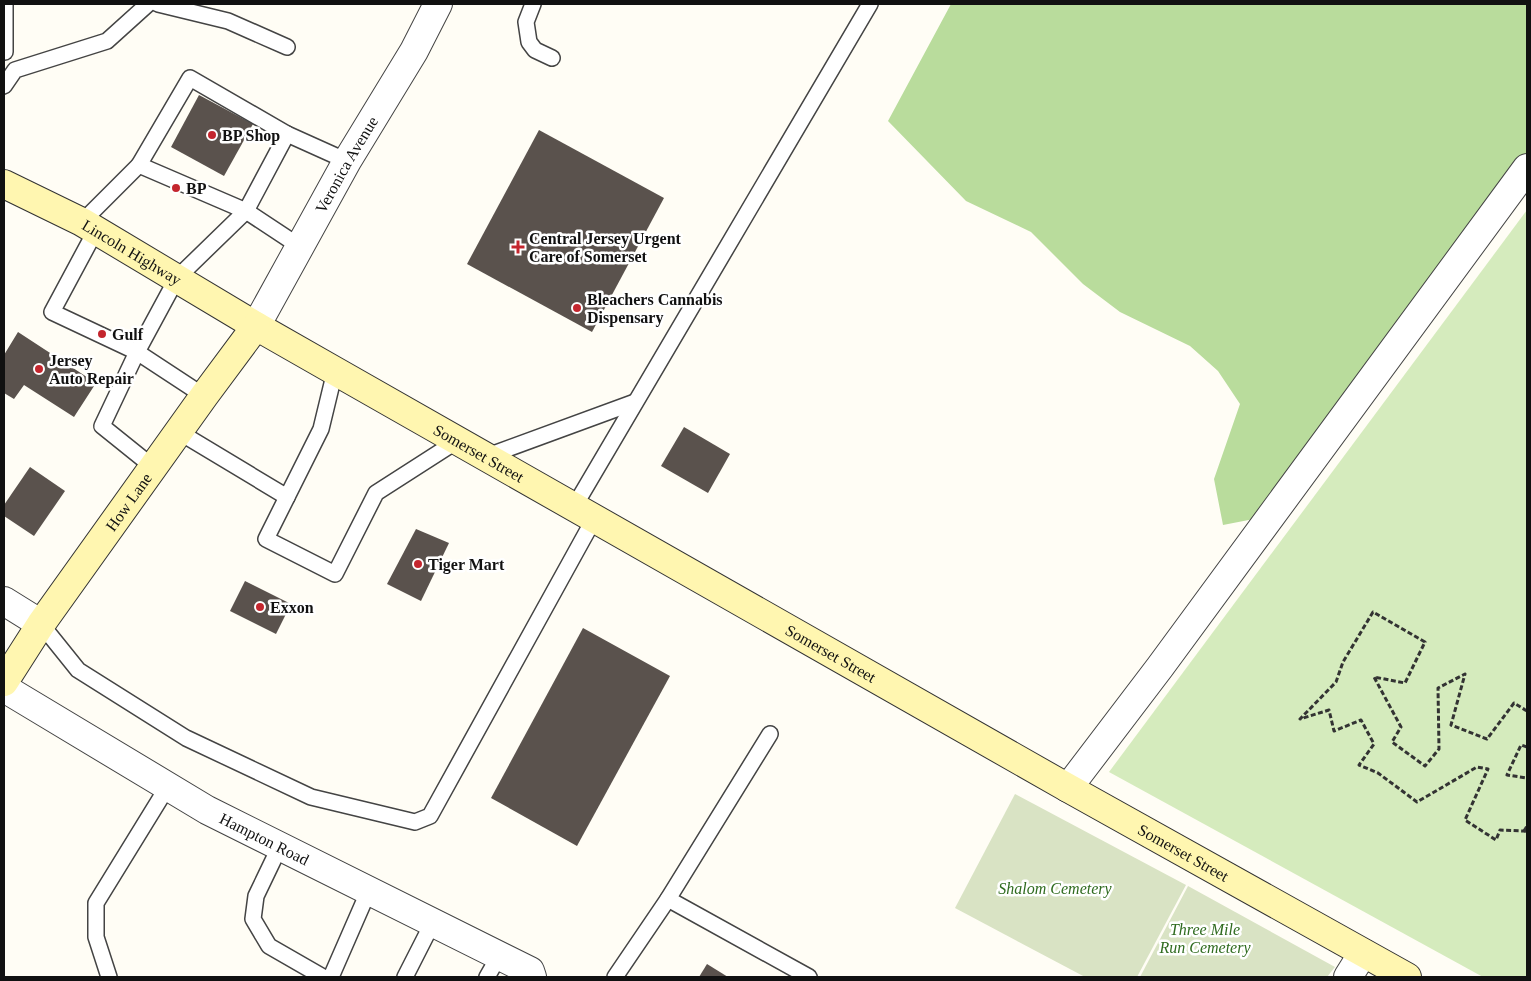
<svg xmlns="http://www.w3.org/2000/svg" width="1531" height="981" font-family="'Times New Roman',serif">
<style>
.green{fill:#d5ebbd}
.forest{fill:#b9dc9c}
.cemetery{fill:#d9e3c4}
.building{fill:#5a524d}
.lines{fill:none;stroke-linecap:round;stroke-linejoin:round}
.service-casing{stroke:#444;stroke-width:18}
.minor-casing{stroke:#444;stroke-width:30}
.tertiary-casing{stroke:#444;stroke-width:30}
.secondary-casing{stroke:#333;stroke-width:30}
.path{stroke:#333;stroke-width:3;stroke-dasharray:5 2.5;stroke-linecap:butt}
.service{stroke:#fff;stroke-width:15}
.minor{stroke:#fff;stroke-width:28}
.tertiary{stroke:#fff;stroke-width:28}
.secondary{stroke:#fff6b0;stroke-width:28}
.poi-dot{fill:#c4262e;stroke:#fff;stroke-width:2}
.labels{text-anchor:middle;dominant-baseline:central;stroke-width:5;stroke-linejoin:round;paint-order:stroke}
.poi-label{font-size:16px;font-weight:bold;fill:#111;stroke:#fff;text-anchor:start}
.street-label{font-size:16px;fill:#111;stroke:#fff}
.park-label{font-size:16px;font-style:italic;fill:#2f6b1f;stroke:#fff}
</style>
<rect width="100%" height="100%" fill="#fffdf5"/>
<path class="green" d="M1527 210V977H1483L1109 772Z"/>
<path class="forest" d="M951 4H1527V157L1264 517 1223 525 1214 479 1240 404 1218 371 1190 346 1120 312 1083 284 1031 232 966 201 888 121Z"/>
<g class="cemetery">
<path d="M1015 794 1186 885 1137 977H1085L955 908Z"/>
<path d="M1188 886 1335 967 1327 977H1140Z"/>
</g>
<g class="building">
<path d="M199 95 253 124 224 176 171 147Z"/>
<path d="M539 130 664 198 592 332 467 264Z"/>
<path d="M18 332 96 383 74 417 24 385 14 399 4 393V355Z"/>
<path d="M684 427 730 454 708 493 661 466Z"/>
<path d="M30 467 65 491 34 536 4 516V505Z"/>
<path d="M416 529 449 543 421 601 387 584Z"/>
<path d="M245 581 291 604 276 634 230 611Z"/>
<path d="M583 628 670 676 577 846 491 798Z"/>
<path d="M707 964 728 977H699Z"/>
</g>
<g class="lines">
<defs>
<g id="service">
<path d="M5 4V52"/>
<path d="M158 4 228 21 287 47"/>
<path d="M533 4 526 22 529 42 535 50 552 58"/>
<path d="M4 86 15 70 107 41 148 4"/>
<path d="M139 165 190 78 287 134"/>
<path d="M82 222 139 165 246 211 177 278 137 352 52 312 96 230"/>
<path d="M299 246 246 211 287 134 347 161"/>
<path d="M335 371 321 429 266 539 335 574 376 493 457 441"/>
<path d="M179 432 287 497"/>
<path d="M485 457 635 402"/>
<path d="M153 467 102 426 137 352 204 396"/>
<path d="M574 507 870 4"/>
<path d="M41 624 78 670 186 738 311 797 415 822 430 816 594 519"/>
<path d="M280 846 256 896 253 919 269 946 323 977"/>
<path d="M668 899 809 977"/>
<path d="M109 977 96 937V903L168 786"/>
<path d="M331 977 369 890"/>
<path d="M405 977 433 922"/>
<path d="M487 977 499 956"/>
<path d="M615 977 668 899 770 734"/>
</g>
<g id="minor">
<path d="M4 601 41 624"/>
<path id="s1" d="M4 688 207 810 530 971 532 977"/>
<path d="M1068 788 1160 667 1527 168"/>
<path d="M1348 977 1363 953"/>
</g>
<g id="tertiary">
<path id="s2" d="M256 326 347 161 414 51 438 4"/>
</g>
<g id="secondary">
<path id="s3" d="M4 184 82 222 256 326 335 371 1068 788 1407 977"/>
<path id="s4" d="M4 682 41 624 204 396 256 326"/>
</g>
</defs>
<use href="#service" class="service-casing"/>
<use href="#minor" class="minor-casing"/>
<use href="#tertiary" class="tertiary-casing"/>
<use href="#secondary" class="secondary-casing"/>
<g class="path">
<path d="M1527 711 1514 703 1487 739 1451 725 1465 674 1438 688 1439 749 1425 766 1392 742 1401 727 1374 677 1405 683 1425 642 1373 612 1343 662 1336 682 1300 719 1329 710 1334 731 1361 720 1374 744 1359 765 1378 773 1417 802 1477 767 1488 769 1465 820 1496 840 1500 830 1524 831 1527 832"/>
<path d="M1527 747 1521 745 1507 775 1527 778"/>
<path d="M1524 831 1527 826"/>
</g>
<use href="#service" class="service"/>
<use href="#minor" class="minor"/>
<use href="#tertiary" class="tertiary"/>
<use href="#secondary" class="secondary"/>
</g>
<g class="poi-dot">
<circle cx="212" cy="135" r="5"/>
<circle cx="176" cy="188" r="5"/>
<path d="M515.5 239.5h5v5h5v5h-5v5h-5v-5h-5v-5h5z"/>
<circle cx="577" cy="308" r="5"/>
<circle cx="102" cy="334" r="5"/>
<circle cx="39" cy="369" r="5"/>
<circle cx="418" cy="564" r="5"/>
<circle cx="260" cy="607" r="5"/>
</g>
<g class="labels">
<g class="poi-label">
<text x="222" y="135">BP Shop</text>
<text x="186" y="188">BP</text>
<text x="529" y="238">Central Jersey Urgent<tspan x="529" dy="18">Care of Somerset</tspan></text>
<text x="587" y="299">Bleachers Cannabis<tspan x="587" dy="18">Dispensary</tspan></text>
<text x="112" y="334">Gulf</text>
<text x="49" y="360">Jersey<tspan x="49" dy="18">Auto Repair</tspan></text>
<text x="428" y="564">Tiger Mart</text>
<text x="270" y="607">Exxon</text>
</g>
<g class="street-label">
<text stroke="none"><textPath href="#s2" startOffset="185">Veronica Avenue</textPath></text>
<text stroke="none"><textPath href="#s3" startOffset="145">Lincoln Highway</textPath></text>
<text stroke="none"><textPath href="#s3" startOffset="546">Somerset Street</textPath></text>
<text stroke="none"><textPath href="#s4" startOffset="219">How Lane</textPath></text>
<text stroke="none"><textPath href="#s3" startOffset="951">Somerset Street</textPath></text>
<text stroke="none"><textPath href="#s1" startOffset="301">Hampton Road</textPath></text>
<text stroke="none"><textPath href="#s3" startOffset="1356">Somerset Street</textPath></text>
</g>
<g class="park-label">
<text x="1055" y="888">Shalom Cemetery</text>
<text x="1205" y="929">Three Mile<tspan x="1205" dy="18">Run Cemetery</tspan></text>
</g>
</g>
<rect width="1531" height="981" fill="none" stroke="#111111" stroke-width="10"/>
</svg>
